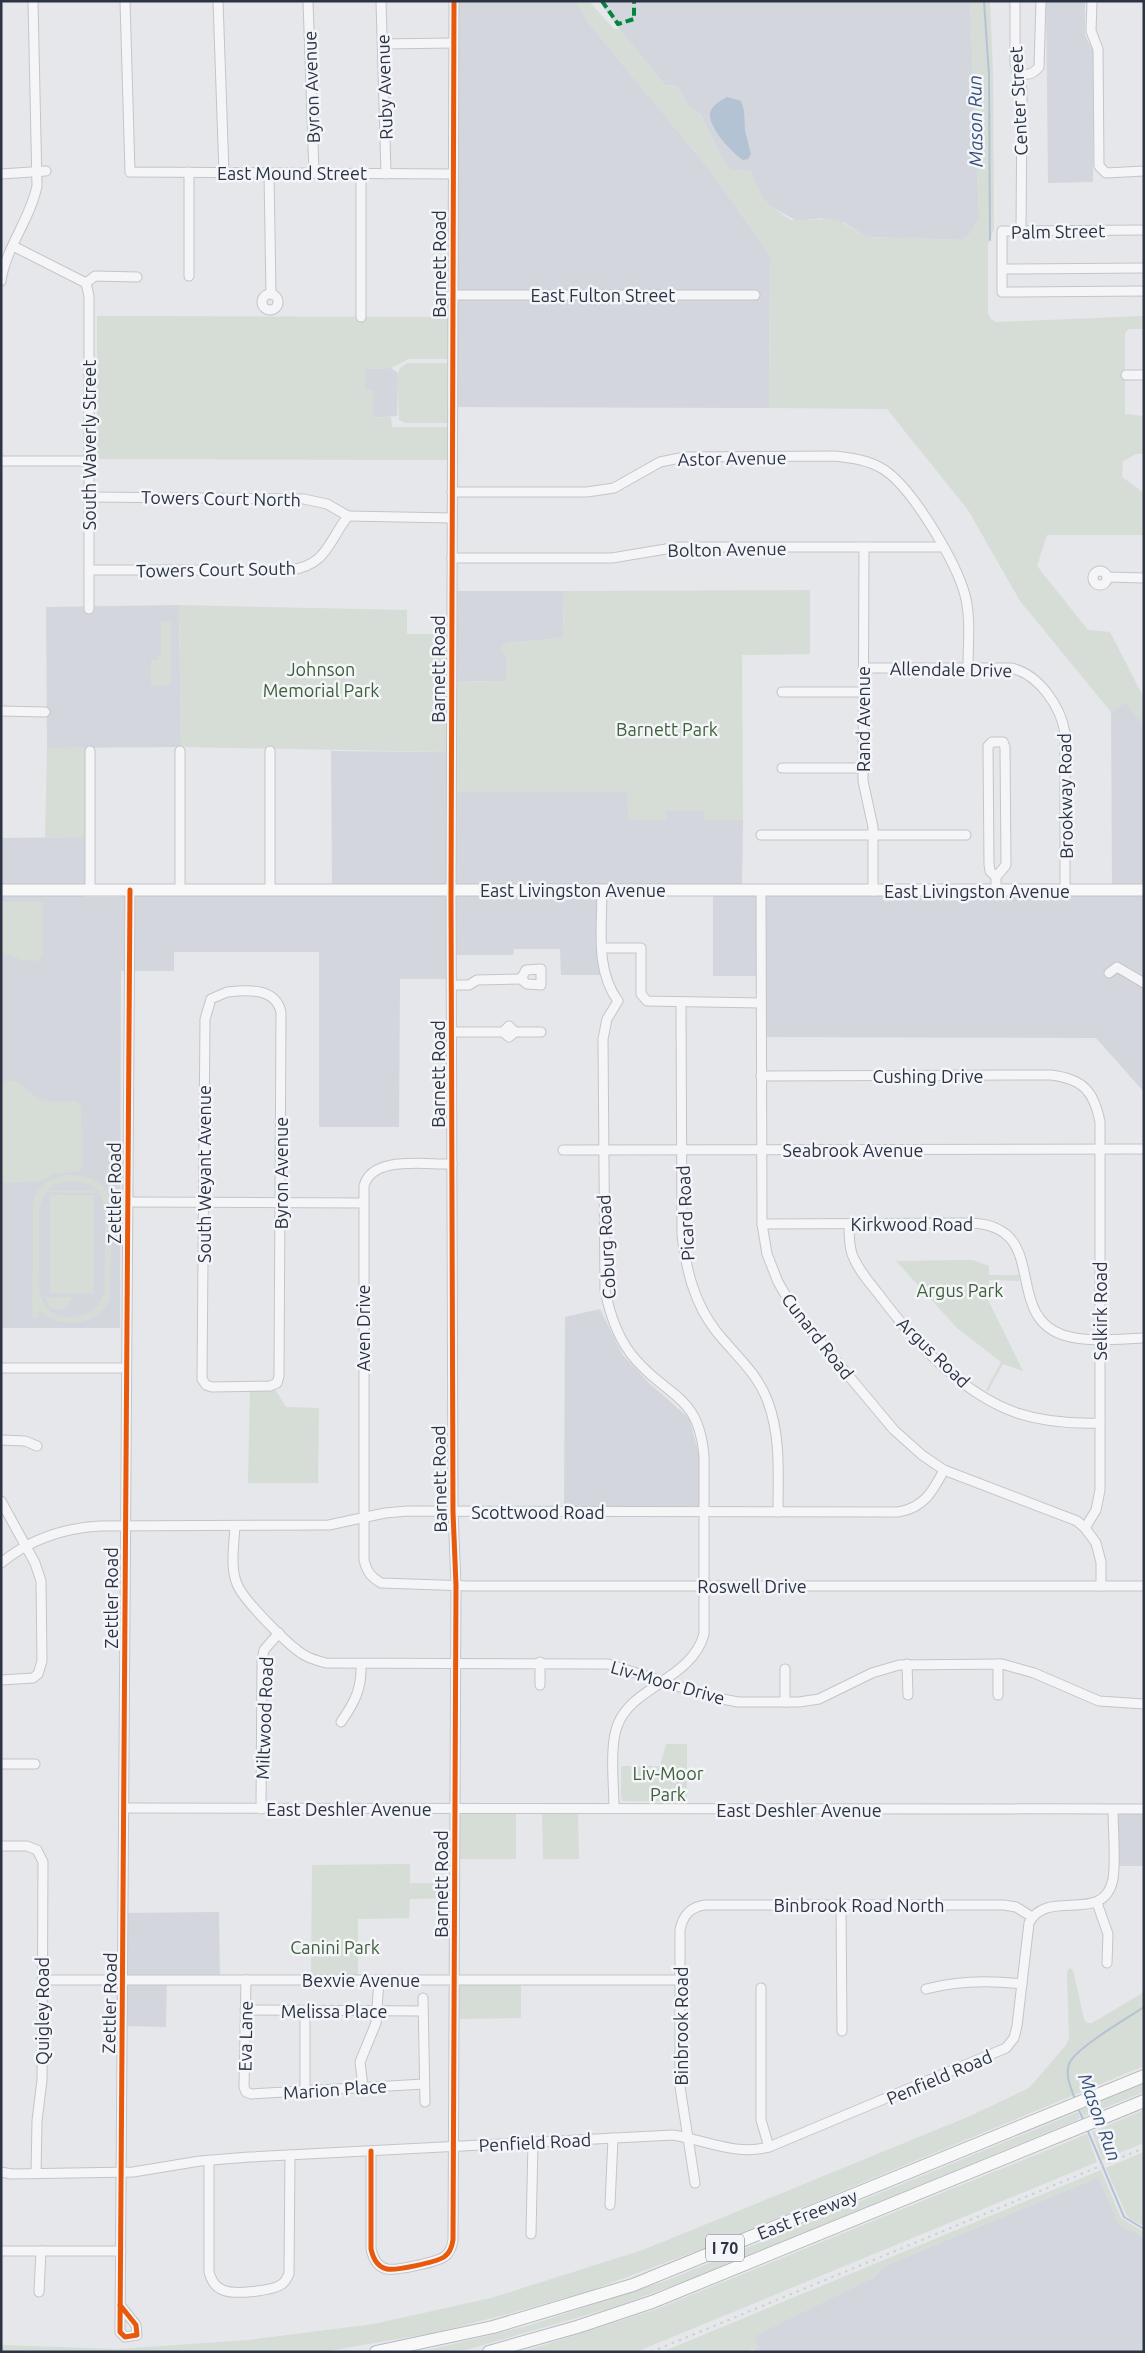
<svg xmlns="http://www.w3.org/2000/svg" width="1145" height="2353" font-family="Ubuntu,sans-serif">
<style>
.built{fill:#d4d6dd}
.green{fill:#d5ddd6;fill-rule:evenodd}
.water{fill:#b4c3d4}
.lines{fill:none;stroke-linecap:round;stroke-linejoin:round}
.stream{stroke:#b4c3d4;stroke-width:2}
.minor-casing{stroke:#c3c5c8;stroke-width:11}
.major-casing{stroke:#c2c4c8;stroke-width:13}
.highway-casing{stroke:#b7babf;stroke-width:14}
.minor{stroke:#f5f5f7;stroke-width:9}
.major{stroke:#f8f8f8;stroke-width:11}
.highway{stroke:#f8f8f8;stroke-width:12}
.rail{stroke:#cecfd2;stroke-width:2;stroke-dasharray:2.5 5;stroke-linecap:butt}
.quiet{stroke:#00873e;stroke-width:4;stroke-dasharray:8 4;stroke-linecap:butt}
.cycleway-casing{stroke:#f4f5f9;stroke-width:8}
.cycleway{stroke:#e8590c;stroke-width:5}
.labels{text-anchor:middle;dominant-baseline:central;stroke-width:5;stroke-linejoin:round;paint-order:stroke}
.shield{fill:#f4f5f9;stroke:#676d7a;stroke-width:1}
.shield-label{font-size:16px;font-weight:bold;fill:#2b3344}
.street-label{font-size:18px;fill:#2b3344;stroke:#f4f5f9}
.park-label{font-size:18px;fill:#3e6039;stroke:#f4f5f9}
.water-label{font-size:19px;font-style:italic;fill:#355078;stroke:#f4f5f9}
</style>
<rect width="100%" height="100%" fill="#e5e7ea"/>
<g class="built">
<path d="M454 1H575L591 26 713 174 770 256 769 408 448 407 447 317H452Z"/>
<path d="M599 1H970L979 218 970 234 962 240 866 237 845 223 821 218 797 221 770 206 762 197 750 171 731 170 723 160 701 115 688 106 677 86 665 85 619 29Z"/>
<path d="M1046 1H1085V35L1093 51V182L1048 183Z"/>
<path d="M391 368 398 373 397 416 373 418V390H365V369Z"/>
<path d="M451 591H564L563 638 506 643 502 651 506 655V681L447 682V634H451Z"/>
<path d="M179 605 181 747 47 748 46 607Z"/>
<path d="M1126 702 1144 726V1092L1096 1038 761 1037V976H713V890L602 889 603 975H561L560 949H514L513 955H451L450 979H400L399 1127H319V952H174V971H121L120 1328H1V838L85 837V897H121L122 889 332 888 331 751 447 752H455L456 792H628V820H665L666 811H704V820H743L742 890H1112L1111 712Z"/>
<path d="M600 1309 622 1354 648 1382 689 1418 699 1454V1506H564L565 1317Z"/>
<rect x="1112" y="1810" width="32" height="56"/>
<path d="M219 1912 220 1980H167L166 2027 122 2026 123 1913Z"/>
<path d="M1099 2177 1119 2225 1144 2237V2352H760L754 2336 874 2277 884 2266Z"/>
</g>
<g class="green">
<path d="M575 1H589L614 29H619L665 85 677 86 688 106 701 115 723 160 731 170 750 171 762 197 770 206 791 220 837 219 866 237 962 240 970 234 979 218 970 1H990L993 73 994 229 988 244V313L991 319 996 322 1144 316V329H1129L1125 333V414L1144 416V454H1136L1123 461 1122 477 1144 493V535H1047L1037 566 1088 630 1110 632 1144 698V726L1126 702 1111 712 1020 601 968 510 887 409 769 408 770 256 713 174 591 26Z"/>
<path d="M97 316 447 317V359H409L391 368 365 369V390H373L374 418 391 417 392 427H447V460L97 459Z"/>
<path d="M408 363H447L448 423H405L399 420 397 377 400 368Z"/>
<path d="M810 590V654L742 655 743 820H704V811H666V820H628L627 792H456L455 682 506 681V656L502 651V645L506 643 563 638 564 591Z"/>
<path d="M179 605 407 610V634H447V752L181 747Z"/>
<path d="M161 622H171V685L151 686V660H158V656H161Z"/>
<path d="M47 748H87L85 837 45 838Z"/>
<path d="M1 902H42L43 955 39 961 21 960 11 955H1Z"/>
<path d="M1 1081H17C43 1104 41 1102 76 1101L81 1106 83 1167 79 1171 54 1174 41 1181 5 1183 1 1180Z"/>
<path d="M65 1175C87 1174 107 1180 111 1204L110 1298C100 1327 57 1330 39 1309L38 1318H32L33 1201C38 1186 49 1178 65 1175ZM74 1181 93 1186 102 1197 105 1207V1287C102 1314 74 1324 51 1312L43 1302 39 1291V1207L46 1192 95 1193V1190L47 1191 55 1184Z"/>
<path d="M50 1195H94V1294L50 1293Z"/>
<path d="M973 1260 989 1266V1275H1019V1281L989 1280 988 1300 1023 1371 1003 1364 988 1391 986 1390 1001 1362 957 1328 896 1261Z"/>
<path d="M45 1297H73L69 1306 60 1310 50 1307Z"/>
<path d="M250 1389H275L286 1407 319 1408 318 1483H248Z"/>
<path d="M666 1744H687V1802L623 1801 621 1797V1766H660Z"/>
<path d="M542 1811H578L579 1859H543Z"/>
<path d="M464 1812H516V1859H458L459 1815Z"/>
<path d="M410 1864V1883H451V1898L410 1899 409 1918 358 1919V1976H311L312 1865Z"/>
<path d="M1069 1968 1073 1970 1084 2019 1087 2023H1092L1139 1995 1144 1991V2066L702 2249 592 2290 508 2314 433 2333 322 2352H1V2345L118 2349 249 2340 374 2324 491 2298 643 2250 970 2116 1029 2088 1066 2045 1069 2038 1067 1973Z"/>
<path d="M521 1982V2018L457 2019V1987L459 1983Z"/>
<path d="M1144 2084V2092L1084 2116 1081 2110Z"/>
<path d="M1144 2110V2143L1102 2160 1092 2132Z"/>
<path d="M1078 2112 1080 2118 1075 2121 694 2278 614 2307 466 2350 420 2352 527 2326 668 2280Z"/>
<path d="M1087 2134 1097 2162 636 2352H522L657 2309Z"/>
<path d="M1144 2152V2226L1130 2219 1126 2214 1106 2168Z"/>
<path d="M1101 2170 1121 2218 1144 2232V2237L1119 2225 1099 2177 884 2266 874 2277 755 2336 760 2352 752 2349 748 2352H662Z"/>
</g>
<path class="water" d="M727 97 741 101 744 110 745 130 751 154 748 159 743 160C732 153 708 127 710 113 712 105 720 101 727 97Z"/>
<g class="lines">
<g class="stream">
<path d="M984 1 989 75 990 240"/>
<path d="M1075 2099C1071 2088 1065 2076 1069 2064 1075 2048 1128 2018 1144 2007"/>
<path d="M1078 2108 1083 2119"/>
<path d="M1087 2129 1124 2217 1144 2229"/>
</g>
<defs>
<g id="minor">
<path d="M125 1 130 172 453 174"/>
<path d="M218 1 224 173"/>
<path d="M308 1 314 173"/>
<path d="M381 1 386 174"/>
<path d="M1015 1V63L1022 90 1021 231"/>
<path d="M1092 1 1091 31 1098 49 1099 166 1106 173 1144 171"/>
<path d="M383 44 453 43"/>
<path d="M1017 72C1027 76 1032 75 1039 67L1041 1"/>
<path d="M269 173 271 294"/>
<path d="M1 174 46 171"/>
<path d="M361 174V317"/>
<path d="M1144 230 1002 231V292L1144 291"/>
<path d="M13 246 86 283"/>
<path d="M1002 269 1144 268"/>
<path d="M189 276V172"/>
<path d="M1 281C6 247 30 220 37 186L33 1"/>
<path d="M86 283 89 296V609"/>
<path d="M86 283 95 276 137 277"/>
<circle cx="270" cy="302" r="8"/>
<path d="M452 295H755"/>
<path d="M1126 375H1144"/>
<path d="M1 461H89"/>
<path d="M452 492H587L614 488 660 462 685 457 835 456C852 458 868 460 883 469 912 487 956 562 965 595 971 618 968 644 968 668"/>
<path d="M89 497 304 499 327 504 348 516"/>
<path d="M348 516 452 518"/>
<path d="M864 547 863 781 873 827V891"/>
<path d="M452 558H612L678 547H943"/>
<path d="M89 570H290C327 565 328 542 348 516"/>
<circle cx="1100" cy="578" r="7"/>
<path d="M1107 577 1144 578"/>
<path d="M863 668H1011C1039 674 1061 707 1065 733V890"/>
<path d="M782 692H863"/>
<path d="M1 711 45 712"/>
<path d="M270 751V890"/>
<path d="M782 768H863"/>
<path d="M761 835H966"/>
<path d="M90 890V751"/>
<path d="M180 890V751"/>
<path d="M602 890C602 928 595 970 618 1001L607 1019 603 1039 605 1290C610 1316 618 1340 636 1360 669 1398 699 1395 704 1456V1634C692 1679 633 1686 618 1724 609 1745 614 1785 614 1808"/>
<path d="M996 890V877L990 871 989 864 988 746 992 742H1003L1005 747 1006 865 996 877"/>
<path d="M761 891 762 1224 767 1254 778 1282 796 1313 894 1430 922 1455 944 1470 1077 1521 1085 1528 1096 1543 1101 1562V1586"/>
<path d="M602 948H641V994L647 1001 761 1003"/>
<path d="M541 969V985L527 984 521 979 526 970Z"/>
<path d="M1109 973 1117 967 1144 983"/>
<path d="M451 985H469L477 980 521 979"/>
<path d="M227 992C247 990 275 987 281 1012L279 1376 277 1383 270 1386 212 1387 206 1385 202 1379 205 1019 211 999Z"/>
<path d="M681 1007 682 1235C686 1269 694 1303 716 1331 735 1355 757 1372 768 1402 781 1437 778 1475 778 1512"/>
<path d="M451 1032H503L509 1037 515 1032 509 1026 503 1032"/>
<path d="M515 1032H541"/>
<path d="M761 1076 1051 1075C1083 1079 1094 1091 1100 1122V1490L1096 1510 1085 1528"/>
<path d="M563 1150 1144 1149"/>
<path d="M452 1164C426 1165 372 1155 364 1186V1560C367 1572 371 1577 381 1583L469 1586H1144"/>
<path d="M128 1202 363 1203"/>
<path d="M762 1224 972 1223C1051 1227 1002 1314 1063 1335 1087 1343 1119 1339 1144 1338"/>
<path d="M849 1224C849 1234 849 1245 852 1254 857 1268 868 1281 877 1292 913 1340 960 1393 1017 1413 1045 1422 1072 1424 1100 1423"/>
<path d="M1 1368H126"/>
<path d="M1 1440 25 1441 37 1446"/>
<path d="M1 1501 35 1563 41 1581 42 1661 38 1674 33 1678 1 1680"/>
<path d="M235 1526C234 1544 230 1568 237 1584 243 1600 289 1646 304 1655 311 1659 318 1661 326 1663L608 1664 712 1697 738 1702H799L819 1699 872 1673 899 1665 1002 1664 1034 1673 1099 1701 1144 1704"/>
<path d="M1 1563C29 1540 64 1528 100 1526L329 1525 385 1513 408 1511 898 1512C924 1508 933 1491 944 1470"/>
<path d="M540 1662V1685"/>
<path d="M907 1664 908 1695"/>
<path d="M998 1664V1695"/>
<path d="M785 1669V1702"/>
<path d="M341 1722C355 1702 362 1688 361 1664"/>
<path d="M1 1764H35"/>
<path d="M124 1808 1144 1809"/>
<path d="M261 1809 262 1661 264 1650 279 1633"/>
<path d="M1 1846H27L37 1850 43 1862 42 2080 37 2121 36 2173"/>
<path d="M1097 1903 1108 1934 1107 1963"/>
<path d="M841 1905 842 2031"/>
<path d="M42 1980H680"/>
<path d="M246 1980 244 2087 246 2092 251 2094 424 2084"/>
<path d="M761 1988V2120L769 2147"/>
<path d="M926 1989C959 1980 989 1980 1022 1984"/>
<path d="M423 1998 425 2102"/>
<path d="M245 2010 423 2011"/>
<path d="M363 2087 360 2062 376 2023 379 1980"/>
<path d="M305 2091V2010"/>
<path d="M371 2151V2249C373 2258 377 2267 387 2269 396 2271 436 2262 444 2257 450 2253 452 2247 453 2240L456 1585 453 1512 451 899 454 1"/>
<path d="M209 2161V2272C211 2280 215 2287 223 2290 233 2295 273 2291 282 2284 285 2282 287 2278 289 2274L290 2155"/>
<path d="M1 2172 11 2174 133 2172 200 2161 249 2157 673 2135C705 2140 736 2156 769 2147L1006 2048 1014 2038 1017 2026 1029 1923C1047 1887 1104 1926 1113 1879 1116 1859 1113 1831 1113 1810"/>
<path d="M695 2183 680 2087V1930C683 1915 690 1907 705 1905H1004L1016 1907 1032 1917"/>
<path d="M610 2205 613 2138"/>
<path d="M531 2234 533 2142"/>
<path d="M1 2251H121"/>
<path d="M39 2292 41 2251"/>
<path d="M120 2305 136 2325 137 2335 125 2337 120 2332 130 890"/>
</g>
<path id="major" d="M1 890H1144"/>
<g id="highway">
<path d="M376 2352 493 2327 633 2285 1144 2076"/>
<path d="M489 2352 577 2327 652 2302 1144 2101"/>
</g>
</defs>
<use href="#minor" class="minor-casing"/>
<use href="#major" class="major-casing"/>
<use href="#highway" class="highway-casing"/>
<use href="#minor" class="minor"/>
<use href="#major" class="major"/>
<use href="#highway" class="highway"/>
<path class="rail" d="M651 2352 1144 2148"/>
<path class="quiet" d="M602 1 618 24 634 19V1"/>
<defs>
<g id="cycleway">
<path d="M371 2151V2249C373 2258 377 2267 387 2269 396 2271 436 2262 444 2257 450 2253 452 2247 453 2240L456 1585 453 1512 451 899 454 1"/>
<path d="M120 2305 136 2325 137 2335 125 2337 120 2332 130 890"/>
</g>
</defs>
<use href="#cycleway" class="cycleway-casing"/>
<use href="#cycleway" class="cycleway"/>
</g>
<g class="labels">
<rect class="shield" x="706" y="2234.5" width="38" height="27" rx="4"/>
<g class="shield-label">
<text x="725" y="2248">I 70</text>
</g>
<g class="street-label">
<text transform="translate(311 87) rotate(-92)">Byron Avenue</text>
<text transform="translate(384 87) rotate(-92)">Ruby Avenue</text>
<text transform="translate(1018 101) rotate(-93)">Center Street</text>
<text x="292" y="173">East Mound Street</text>
<text transform="translate(1058 231) rotate(-1)">Palm Street</text>
<text transform="translate(439 264) rotate(-90)">Barnett Road</text>
<text x="603" y="295">East Fulton Street</text>
<text transform="translate(89 445) rotate(-90)">South Waverly Street</text>
<text transform="translate(732 458) rotate(-1)">Astor Avenue</text>
<text transform="translate(221 498) rotate(1)">Towers Court North</text>
<text transform="translate(727 549) rotate(-1)">Bolton Avenue</text>
<text transform="translate(216 569) rotate(-1)">Towers Court South</text>
<text transform="translate(438 669) rotate(-90)">Barnett Road</text>
<text transform="translate(951 669) rotate(1)">Allendale Drive</text>
<text transform="translate(863 719) rotate(-90)">Rand Avenue</text>
<text transform="translate(1065 796) rotate(-91)">Brookway Road</text>
<text x="573" y="890">East Livingston Avenue</text>
<text x="977" y="891">East Livingston Avenue</text>
<text transform="translate(438 1074) rotate(-90)">Barnett Road</text>
<text x="928" y="1076">Cushing Drive</text>
<text x="853" y="1150">Seabrook Avenue</text>
<text transform="translate(281 1173) rotate(-90)">Byron Avenue</text>
<text transform="translate(204 1174) rotate(-90)">South Weyant Avenue</text>
<text transform="translate(114 1193) rotate(-90)">Zettler Road</text>
<text transform="translate(685 1213) rotate(-93)">Picard Road</text>
<text x="912" y="1224">Kirkwood Road</text>
<text transform="translate(606 1247) rotate(-93)">Coburg Road</text>
<text transform="translate(1100 1311) rotate(-90)">Selkirk Road</text>
<text transform="translate(363 1328) rotate(-90)">Aven Drive</text>
<text transform="translate(818 1336) rotate(52)">Cunard Road</text>
<text transform="translate(934 1352) rotate(44)">Argus Road</text>
<text transform="translate(439 1479) rotate(-91)">Barnett Road</text>
<text x="538" y="1512">Scottwood Road</text>
<text x="752" y="1586">Roswell Drive</text>
<text transform="translate(111 1598) rotate(-90)">Zettler Road</text>
<text transform="translate(668 1682) rotate(16)">Liv-Moor Drive</text>
<text transform="translate(264 1718) rotate(-88)">Miltwood Road</text>
<text x="349" y="1809">East Deshler Avenue</text>
<text x="799" y="1810">East Deshler Avenue</text>
<text transform="translate(441 1884) rotate(-90)">Barnett Road</text>
<text x="859" y="1905">Binbrook Road North</text>
<text x="361" y="1980">Bexvie Avenue</text>
<text transform="translate(109 2003) rotate(-89)">Zettler Road</text>
<text transform="translate(42 2011) rotate(-90)">Quigley Road</text>
<text x="334" y="2011">Melissa Place</text>
<text transform="translate(681 2026) rotate(-90)">Binbrook Road</text>
<text transform="translate(245 2036) rotate(-89)">Eva Lane</text>
<text transform="translate(939 2077) rotate(-23)">Penfield Road</text>
<text transform="translate(335 2089) rotate(-4)">Marion Place</text>
<text transform="translate(535 2142) rotate(-3)">Penfield Road</text>
<text transform="translate(807 2214) rotate(-22)">East Freeway</text>
</g>
<g class="park-label">
<text x="321" y="669">Johnson<tspan x="321" dy="21">Memorial Park</tspan></text>
<text x="667" y="729">Barnett Park</text>
<text x="960" y="1290">Argus Park</text>
<text x="668" y="1773">Liv-Moor<tspan x="668" dy="21">Park</tspan></text>
<text x="335" y="1947">Canini Park</text>
</g>
<g class="water-label">
<text transform="translate(975 121) rotate(-91)">Mason Run</text>
<text transform="translate(1100 2117) rotate(70)">Mason Run</text>
</g>
</g>
<rect width="1145" height="2353" fill="none" stroke="#2b3344" stroke-width="5"/>
</svg>
